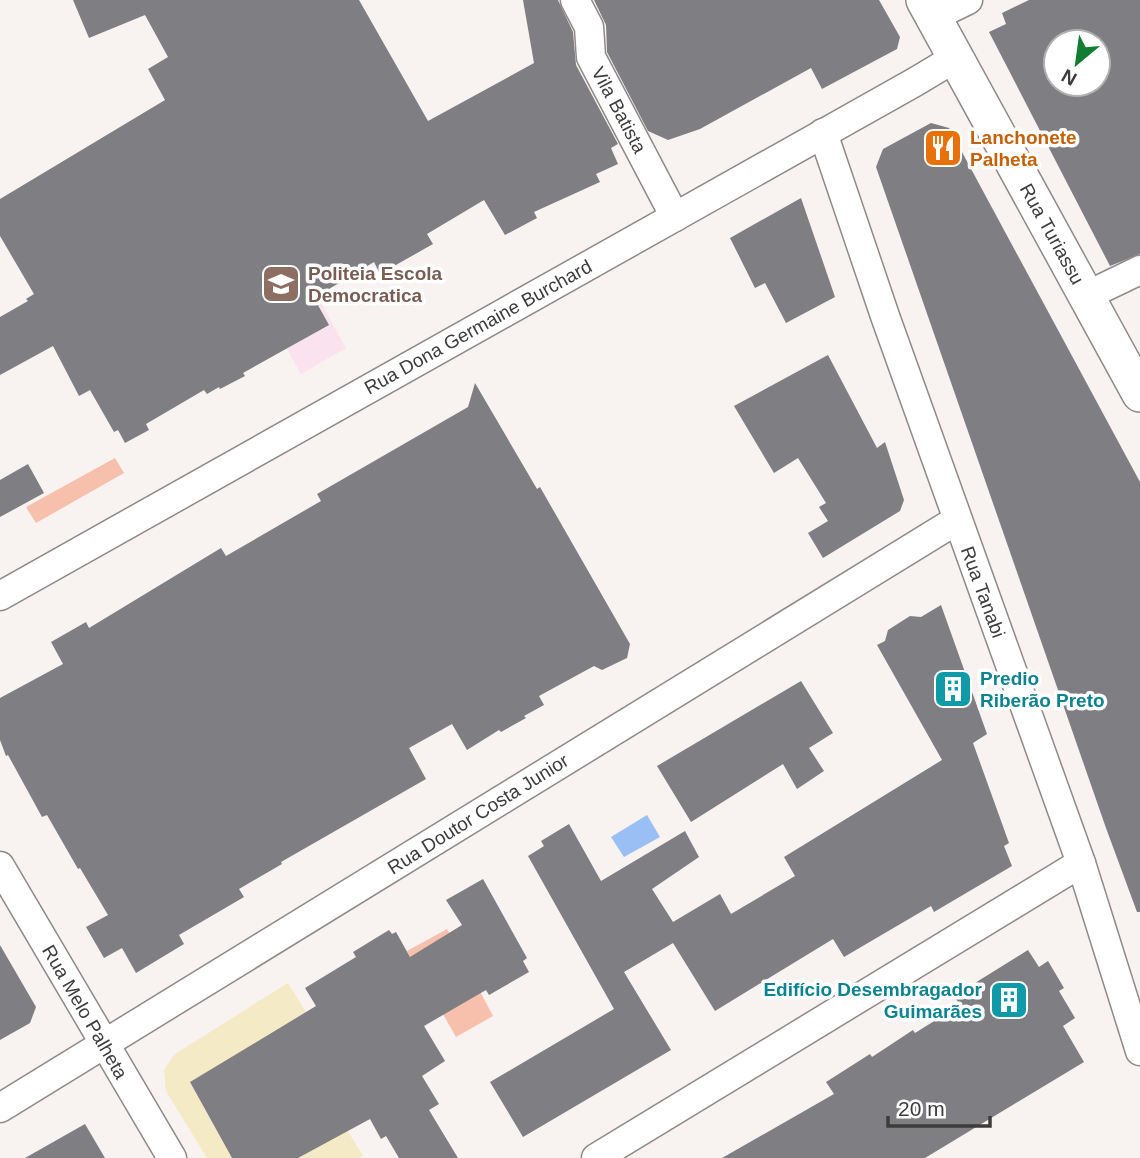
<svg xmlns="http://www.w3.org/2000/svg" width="1140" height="1158" font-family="Arial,sans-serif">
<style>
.education{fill:#fae2ee}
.green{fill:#f6c0ad}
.sand{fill:#f4eac5}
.water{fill:#9abff5}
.building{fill:#7e7e83;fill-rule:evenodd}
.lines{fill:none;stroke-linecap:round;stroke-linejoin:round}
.minor-casing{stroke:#8f8a88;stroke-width:31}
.tertiary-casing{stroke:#8f8a88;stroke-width:38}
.minor{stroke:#fff;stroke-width:28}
.tertiary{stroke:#fff;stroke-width:35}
.labels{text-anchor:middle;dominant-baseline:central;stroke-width:7;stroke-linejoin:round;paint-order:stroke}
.street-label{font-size:19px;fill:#3e3c3b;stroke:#fff}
.food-label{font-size:19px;font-weight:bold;fill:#c56008;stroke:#fff;text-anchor:start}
.education-label{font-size:19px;font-weight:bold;fill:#785e54;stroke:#fff;text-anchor:start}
.culture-label{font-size:19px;font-weight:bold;fill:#0d838f;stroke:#fff;text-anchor:start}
</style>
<rect width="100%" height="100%" fill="#f8f2f0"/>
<path class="education" d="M246 169 346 348 301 374 201 196Z"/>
<g class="green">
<path d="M115 458 124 473 36 523 26 507Z"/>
<path d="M447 929 493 1016 456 1037 407 951Z"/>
</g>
<g class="sand">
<path d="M288 983 306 1012 190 1082 232 1158H207L166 1091 164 1070 175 1054Z"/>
<path d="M344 1125 363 1156 359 1158H298Z"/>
</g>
<path class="water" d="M647 815 660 837 624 857 611 837Z"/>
<g class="building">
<path d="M73 0H359L428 121 534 63 523 0H558L573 32 576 65 618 144 611 148 618 164 596 174 600 182 534 212 537 218 505 235 484 200 427 234 433 244 380 274 374 262 314 298 329 325 243 373 245 376 220 389 219 387 207 394 204 390 146 424 149 430 125 443 118 430 114 432 90 390 79 396 53 346 0 375V317L28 301 26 299 34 294 0 236V199L165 100 148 69 168 57 145 15 89 38Z"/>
<path d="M594 0H879L900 37 897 49 822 89 811 68 700 129 668 140 648 131 607 52 606 25Z"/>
<path d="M1029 0H1140V254L1110 266 989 32 1006 24 1002 13ZM1056 42H1098V84H1056Z"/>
<path d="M931 123 949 128 1140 482V912H1137L1106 828 876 167 883 149Z"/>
<path d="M801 198 835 297 786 323 765 283 755 288 730 238Z"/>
<path d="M828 355 877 448 885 442 904 500 900 511 823 558 808 533 828 521 819 507 826 503 798 458 774 473 734 406Z"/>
<path d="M475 383 537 489 540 487 630 644 627 658 602 670 594 666 539 696 544 705 524 716 526 718 501 732 499 730 467 750 452 724 409 748 426 779 281 862 282 864 239 889 244 897 179 935 184 944 136 973 122 948 104 958 86 927 108 915 80 868 78 869 47 815 42 817 8 755 6 756 0 740V698L63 664 51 642 86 622 89 628 221 548 226 556 321 501 317 494 468 407Z"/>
<path d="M28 464 44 493 0 517V480Z"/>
<path d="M941 605 987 734 973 743 1009 843 1004 846 1012 866 934 912 931 906 844 957 833 939 715 1011 673 943 624 972 671 1050 523 1137 490 1082 614 1009 528 856 544 846 541 841 569 824 601 881 685 831 699 857 652 889 673 922 720 894 731 914 795 876 784 857 942 760 877 645 885 641 888 630 910 616 921 617Z"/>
<path d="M801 681 833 733 809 748 824 771 797 789 783 764 691 822 657 766Z"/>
<path d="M483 879 527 958 523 961 529 972 489 995 486 990 424 1026 445 1061 422 1076 439 1104 429 1110 458 1158H399L386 1136 381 1139 370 1119 298 1158H232L190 1082 316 1006 305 988 356 957 353 952 389 930 392 934 396 932 410 957 462 925 446 900Z"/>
<path d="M0 945 36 1007 30 1023 0 1040Z"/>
<path d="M1028 950 1039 967 1048 961 1064 988 1059 991 1075 1018 1063 1026 1084 1062 925 1158H722L834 1094 826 1082 870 1054 872 1057 913 1030 915 1033 960 1005 954 996Z"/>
<path d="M85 1124 105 1158H25Z"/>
</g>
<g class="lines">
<defs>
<g id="minor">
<path d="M575 0 589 27 591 57 675 217"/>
<path d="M933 17 968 0"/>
<path d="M823 133 885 316 1081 863 1140 1051"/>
<path d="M1086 296 1140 270"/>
<path d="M0 596 915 82 955 58"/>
<path d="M0 866 172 1158"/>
<path d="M0 1108 957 520"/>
<path d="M596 1158 1081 863"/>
</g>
<path id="tertiary" d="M924 0 1140 394"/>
</defs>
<use href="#minor" class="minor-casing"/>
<use href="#tertiary" class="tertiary-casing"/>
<use href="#minor" class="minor"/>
<use href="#tertiary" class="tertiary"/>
</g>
<defs>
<symbol id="restaurant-square" viewBox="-11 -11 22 22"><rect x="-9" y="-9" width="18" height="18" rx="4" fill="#e8710a" stroke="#fff"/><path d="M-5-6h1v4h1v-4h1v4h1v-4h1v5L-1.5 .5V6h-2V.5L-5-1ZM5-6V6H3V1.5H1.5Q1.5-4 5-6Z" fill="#fff"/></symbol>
<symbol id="school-square" viewBox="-11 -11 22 22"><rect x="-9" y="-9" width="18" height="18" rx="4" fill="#8d6e63" stroke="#fff"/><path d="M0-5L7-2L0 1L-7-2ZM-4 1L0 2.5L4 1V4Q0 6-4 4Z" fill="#fff"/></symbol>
<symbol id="building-square" viewBox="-11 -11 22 22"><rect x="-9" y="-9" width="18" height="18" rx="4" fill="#0f9aa8" stroke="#fff"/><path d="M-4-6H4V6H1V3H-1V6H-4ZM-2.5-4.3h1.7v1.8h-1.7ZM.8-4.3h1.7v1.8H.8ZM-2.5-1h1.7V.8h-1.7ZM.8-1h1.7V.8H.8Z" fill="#fff"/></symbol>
</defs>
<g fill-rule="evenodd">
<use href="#restaurant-square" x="921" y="126" width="44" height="44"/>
<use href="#school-square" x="259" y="262" width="44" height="44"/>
<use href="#building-square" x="931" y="667" width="44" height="44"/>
<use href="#building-square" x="987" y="978" width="44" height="44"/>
</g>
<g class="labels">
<g class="street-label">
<text transform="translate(619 110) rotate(62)">Vila Batista</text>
<text transform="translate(1052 234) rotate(61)">Rua Turiassu</text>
<text transform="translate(478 327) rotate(-29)">Rua Dona Germaine Burchard</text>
<text transform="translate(983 592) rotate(70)">Rua Tanabi</text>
<text transform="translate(478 814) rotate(-32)">Rua Doutor Costa Junior</text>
<text transform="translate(85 1012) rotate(60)">Rua Melo Palheta</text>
</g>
<g class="food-label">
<text x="970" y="137">Lanchonete<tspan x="970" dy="22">Palheta</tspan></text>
</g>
<g class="education-label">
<text x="308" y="273">Politeia Escola<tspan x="308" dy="22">Democratica</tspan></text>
</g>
<g class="culture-label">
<text x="980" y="678">Predio<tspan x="980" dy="22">Riberão Preto</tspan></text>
<text x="982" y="989" text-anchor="end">Edifício Desembragador<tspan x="982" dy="22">Guimarães</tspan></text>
</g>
</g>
<g transform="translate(1077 63) rotate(209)"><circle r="33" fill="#ffffff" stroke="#b2b1b1" stroke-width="2"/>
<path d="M0-5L12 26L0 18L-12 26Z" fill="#117d32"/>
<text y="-10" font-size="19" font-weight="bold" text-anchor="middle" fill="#3e3c3b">N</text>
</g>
<path d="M888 1116v10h102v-10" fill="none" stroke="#3e3c3b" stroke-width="3.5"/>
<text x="898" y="1116" font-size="21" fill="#3e3c3b" stroke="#ffffff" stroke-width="5" paint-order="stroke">20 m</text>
</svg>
